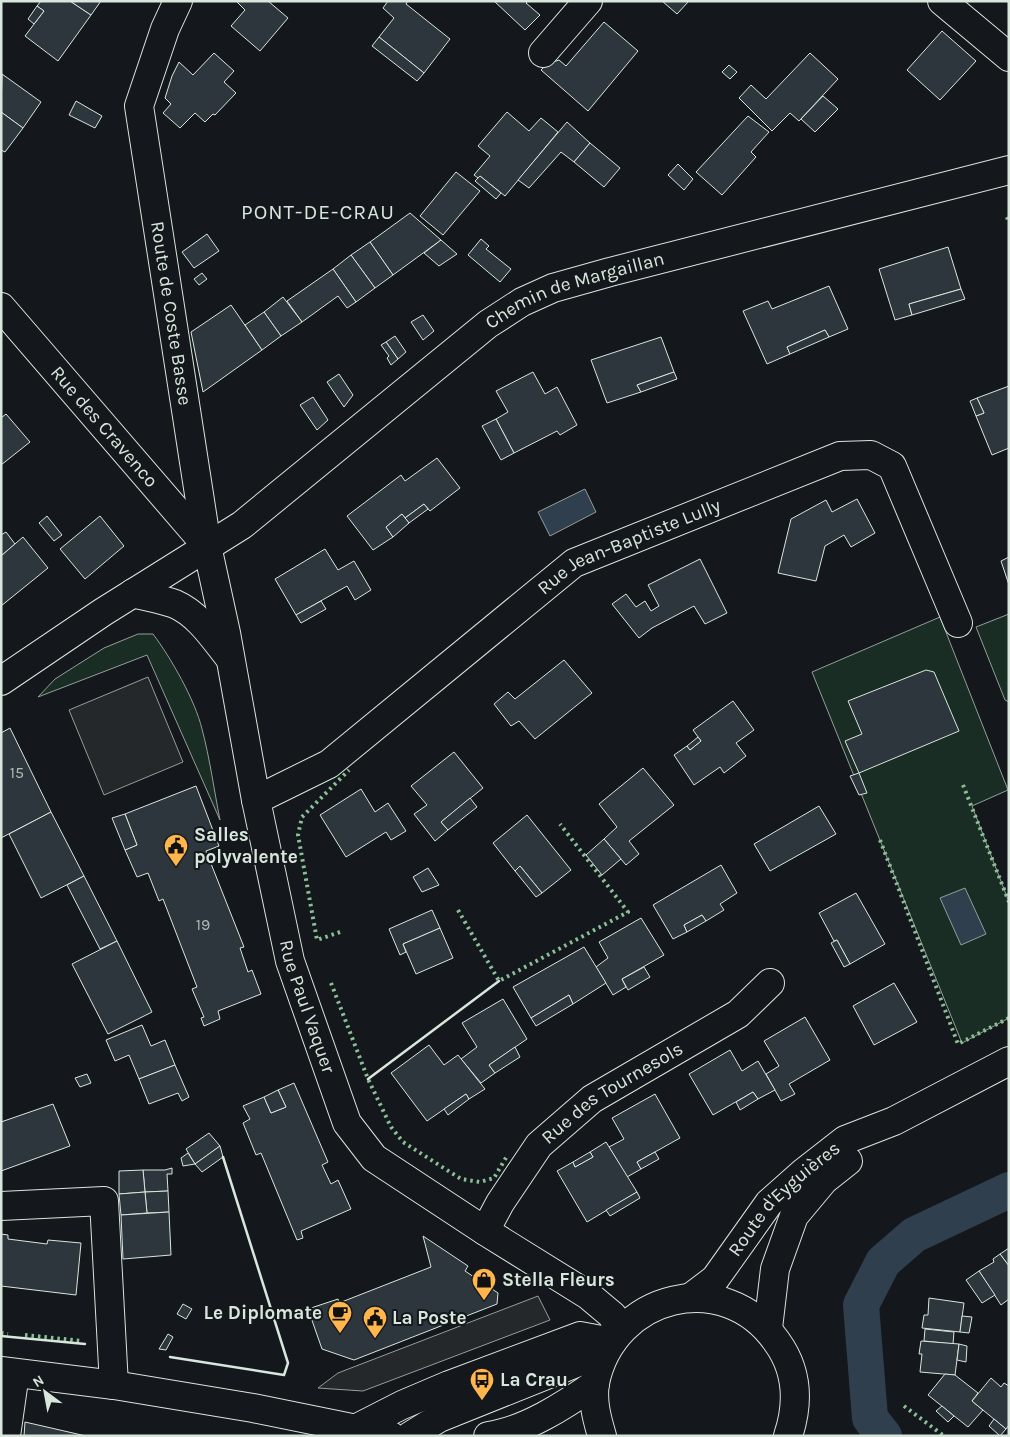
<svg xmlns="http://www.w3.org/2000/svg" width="1010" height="1437" font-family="Karla,sans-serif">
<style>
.green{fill:#1a2d24;stroke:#939e99}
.parking{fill:#24282b;stroke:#939e99}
.water{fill:#2f3f4d;stroke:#939e99}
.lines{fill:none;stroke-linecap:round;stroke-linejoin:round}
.canal{stroke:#2f3f4d;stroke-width:36}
.building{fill:#2c363c;stroke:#d8e6dc}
.minor-casing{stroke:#d8e6dc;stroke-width:30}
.major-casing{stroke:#d8e6dc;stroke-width:30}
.minor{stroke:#14181c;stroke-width:28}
.major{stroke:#14181c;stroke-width:28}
.hedge{stroke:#8ac095;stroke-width:4;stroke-dasharray:2.5 4;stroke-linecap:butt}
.wall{stroke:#d8e6dc;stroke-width:2.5}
.labels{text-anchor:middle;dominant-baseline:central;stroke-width:4;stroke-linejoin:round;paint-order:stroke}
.number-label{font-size:16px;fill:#adbab4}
.street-label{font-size:19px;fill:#d8e6dc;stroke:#14181c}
.poi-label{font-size:19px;font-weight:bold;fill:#d8e6dc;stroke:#14181c;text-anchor:start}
.quarter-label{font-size:21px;letter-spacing:1px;fill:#d8e6dc;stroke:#14181c}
</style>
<rect width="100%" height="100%" fill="#14181c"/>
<g class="green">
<path d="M1009 614V702L1005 700 976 627Z"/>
<path d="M940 617 1008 790 972 806 1009 902V1018L962 1043 812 672Z"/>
<path d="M138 634H153C171 658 195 700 202 729 210 759 214 790 220 820L147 655 38 697 55 679 104 648Z"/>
</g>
<g class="parking">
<path d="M148 677 183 762 104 795 69 710Z"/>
<path d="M538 1296 550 1320 363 1391 318 1388 338 1373Z"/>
</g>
<g class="water">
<path d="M585 489 596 512 550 536 538 512Z"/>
<path d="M965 888 986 934 961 945 940 898Z"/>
</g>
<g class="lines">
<path class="canal" d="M884 1436 870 1418 861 1305 883 1262 914 1235 1009 1190"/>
</g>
<g class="building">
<path d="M41 1H70L91 15 58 61 25 36 44 11 37 6Z"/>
<path d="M70 1H101L91 15Z"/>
<path d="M268 1 288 18 260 51 231 26 245 10 236 1Z"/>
<path d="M388 1H408L406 4 450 39 424 73 379 37 394 18 383 8Z"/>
<path d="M494 1H528L526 3 540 15 525 30Z"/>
<path d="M662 1H689L677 14Z"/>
<path d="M37 6 44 11 34 24 28 19Z"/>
<path d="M604 22 638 51 588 111 541 70 547 64 559 60 566 66Z"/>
<path d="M942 31 976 61 940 100 907 70Z"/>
<path d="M379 37 424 73 417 81 372 46Z"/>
<path d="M214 53 234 71 224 82 236 93 215 115 213 114 205 122 195 113 180 128 163 113 171 104 165 98 172 76 179 62 193 75Z"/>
<path d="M810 53 838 79 799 121 790 113 772 131 739 98 751 85 766 99Z"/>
<path d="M729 65 737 72 730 79 722 72Z"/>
<path d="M2 74 41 102 23 128 1 112Z"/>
<path d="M823 96 838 109 815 132 801 119Z"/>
<path d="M76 101 102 116 95 128 69 115Z"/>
<path d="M1 112 23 128 5 152 1 150Z"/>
<path d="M507 112 529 131 541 118 558 132 505 196 480 176 478 178 474 175 490 156 478 146Z"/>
<path d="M748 116 769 132 751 152 756 157 722 195 696 172Z"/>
<path d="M567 122 590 143 574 162 561 152 529 188 518 180Z"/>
<path d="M590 143 620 168 604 187 574 162Z"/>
<path d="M678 164 693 179 684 190 668 175Z"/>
<path d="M456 172 480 191 443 235 420 216Z"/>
<path d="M480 176 501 193 496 199 475 181Z"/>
<path d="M410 213 441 240 393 275 370 242Z"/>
<path d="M207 234 219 251 194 268 182 252Z"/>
<path d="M481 239 489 246 486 249 511 269 500 282 468 255Z"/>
<path d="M441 240 457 254 439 266 424 253Z"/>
<path d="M370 242 393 275 375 288 351 255Z"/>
<path d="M948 247 961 289 909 304 912 315 895 320 879 269Z"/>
<path d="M351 255 375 288 356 302 333 269Z"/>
<path d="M333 269 356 302 347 308 338 296 302 322 287 301Z"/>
<path d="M202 273 207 279 199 285 194 279Z"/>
<path d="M829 286 848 329 829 337 825 330 787 347 790 354 767 364 743 311 768 301 772 309Z"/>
<path d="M961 289 965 299 912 315 909 304Z"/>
<path d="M283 297 302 322 281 336 264 312Z"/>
<path d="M231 305 262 350 203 392 191 332Z"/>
<path d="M264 312 281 336 262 350 245 325Z"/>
<path d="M423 315 434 331 423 340 411 322Z"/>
<path d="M825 330 829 337 790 354 787 347Z"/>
<path d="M395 336 406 352 398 359 386 342Z"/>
<path d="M661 337 674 372 637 385 641 392 607 403 591 360Z"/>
<path d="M386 342 398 359 391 365 387 358 389 356 381 345Z"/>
<path d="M533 372 545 394 557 387 577 425 560 435 557 431 514 453 496 419 508 412 496 391Z"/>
<path d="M674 372 677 379 641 392 637 385Z"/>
<path d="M339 374 353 395 344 407 327 382Z"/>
<path d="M1009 386V448L992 455 976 416 984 413 977 398Z"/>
<path d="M313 397 328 420 317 430 300 405Z"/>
<path d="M977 398 984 413 976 416 970 401Z"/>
<path d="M6 414 30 442 1 465V418Z"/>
<path d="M496 419 514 453 501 460 482 426Z"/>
<path d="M437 458 460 488 430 511 424 504 405 518 402 514 386 527 393 537 373 550 347 516 401 475 405 481Z"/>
<path d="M857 499 875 533 851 547 844 535 825 546 816 581 778 573 791 519 826 500 832 512Z"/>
<path d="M424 504 428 509 409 523 405 518Z"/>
<path d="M402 514 409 523 393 537 386 527Z"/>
<path d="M47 516 62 535 54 541 39 523Z"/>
<path d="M100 516 124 546 85 579 60 549Z"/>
<path d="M6 532 15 544 1 556V535Z"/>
<path d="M23 537 48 568 1 606V556Z"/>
<path d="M325 549 338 570 354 561 371 590 355 600 347 586 296 615 275 579Z"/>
<path d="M1009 557V585L1001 561Z"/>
<path d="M700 559 727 613 705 624 694 606 652 628 639 638 612 604 626 594 636 607 645 601 651 611 659 606 648 585Z"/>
<path d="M321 601 326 609 301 623 296 615Z"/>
<path d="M564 660 592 693 535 739 519 721 511 726 494 704 508 692 515 699Z"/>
<path d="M926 670 934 672 959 731 859 773 845 741 862 734 848 701Z"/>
<path d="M733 701 754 730 736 743 746 756 724 773 720 767 694 785 674 755 687 746 690 750 701 741 693 730Z"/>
<path d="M10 728 51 812 1 838V733Z"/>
<path d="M698 737 701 741 690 750 687 746Z"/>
<path d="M454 752 483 788 441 822 448 830 435 841 414 814 427 805 411 786Z"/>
<path d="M643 768 674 805 629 841 639 854 626 865 604 839 617 827 599 804Z"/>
<path d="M859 773 867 793 859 795 850 776Z"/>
<path d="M196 786 219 846 206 851 244 947 240 948 248 972 252 970 261 994 218 1011 220 1019 204 1026 201 1018 204 1017 192 989 197 987 163 899 159 901 148 873 137 877 125 850 137 845 125 814Z"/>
<path d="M361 789 375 812 388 803 406 831 391 840 386 832 346 857 320 815Z"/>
<path d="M470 798 477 807 448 830 441 822Z"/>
<path d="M819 806 836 834 770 871 754 844Z"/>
<path d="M51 812 84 876 41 898 9 834Z"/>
<path d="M125 814 137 845 125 850 112 818Z"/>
<path d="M527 815 571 870 542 893 520 866 515 871 493 843Z"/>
<path d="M604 839 621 859 602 875 586 855Z"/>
<path d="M721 865 737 893 720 904 724 910 706 921 702 915 684 925 687 932 673 939 653 905Z"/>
<path d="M520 866 542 893 536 897 515 871Z"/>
<path d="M428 868 439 885 422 892 413 877Z"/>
<path d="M84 876 117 941 100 949 67 885Z"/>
<path d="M856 893 885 944 850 964 837 940 834 941 819 913Z"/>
<path d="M432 910 440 928 403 944 406 952 400 955 389 929Z"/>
<path d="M702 915 706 921 687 932 684 925Z"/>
<path d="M641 918 664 955 622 979 626 987 613 995 596 967 608 958 599 942Z"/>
<path d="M440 928 453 958 416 974 403 944Z"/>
<path d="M837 940 850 964 844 967 831 943Z"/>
<path d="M117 941 152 1012 108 1034 72 964Z"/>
<path d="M584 947 606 983 573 1004 569 995 531 1018 513 987Z"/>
<path d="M644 967 650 977 628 990 622 979Z"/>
<path d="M894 983 917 1022 874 1045 853 1006Z"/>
<path d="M569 995 573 1004 536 1026 531 1018Z"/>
<path d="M503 999 527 1039 489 1065 495 1073 481 1083 461 1059 477 1047 462 1023Z"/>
<path d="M805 1017 830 1060 789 1084 795 1094 781 1101 766 1074 779 1066 764 1041Z"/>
<path d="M142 1025 151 1046 165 1040 175 1065 139 1079 129 1055 115 1061 106 1040Z"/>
<path d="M429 1045 444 1065 458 1055 485 1089 469 1099 466 1094 427 1121 391 1073Z"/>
<path d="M515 1047 520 1057 495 1073 489 1065Z"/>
<path d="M730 1050 742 1071 758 1061 775 1090 758 1099 753 1092 713 1115 689 1074Z"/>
<path d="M175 1065 189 1097 182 1101 178 1093 149 1104 139 1079Z"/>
<path d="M87 1074 91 1083 80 1087 75 1078Z"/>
<path d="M294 1083 328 1162 322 1165 331 1184 338 1180 351 1209 301 1231 303 1238 297 1240 261 1153 256 1155 243 1123 250 1119 243 1106 264 1097 271 1113 286 1107 278 1090Z"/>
<path d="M278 1090 286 1107 271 1113 264 1097Z"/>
<path d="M753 1092 758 1099 740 1110 736 1102Z"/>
<path d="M466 1094 469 1099 448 1115 444 1109Z"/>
<path d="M655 1094 680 1138 637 1162 641 1169 627 1177 609 1147 624 1139 612 1118Z"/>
<path d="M53 1104 70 1146 1 1171V1122Z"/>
<path d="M209 1133 220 1146 195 1164 186 1149Z"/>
<path d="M606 1142 637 1192 587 1222 557 1171 573 1162 575 1167 593 1157 590 1152Z"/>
<path d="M220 1146 223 1157 202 1172 195 1164Z"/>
<path d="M590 1152 593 1157 575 1167 573 1162Z"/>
<path d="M655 1152 659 1159 641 1169 637 1162Z"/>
<path d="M188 1153 195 1164 183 1166 181 1158Z"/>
<path d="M172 1168V1174H167L168 1191 145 1192 143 1170H165Z"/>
<path d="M143 1170 145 1192 119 1194V1171Z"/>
<path d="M168 1191 169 1212 147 1213 145 1192Z"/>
<path d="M145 1192 147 1213 121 1215 119 1194Z"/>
<path d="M637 1192 640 1198 610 1216 606 1210Z"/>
<path d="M169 1212 171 1255 123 1259 121 1215Z"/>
<path d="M1 1234 8 1235V1239L47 1244 48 1240 81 1243 76 1295 1 1286Z"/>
<path d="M423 1236 468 1266 465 1271 498 1293 497 1304 354 1360 322 1349 308 1309 338 1299 339 1303 431 1267Z"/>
<path d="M1009 1248V1266L1000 1254Z"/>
<path d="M1000 1254 1009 1266V1299L1001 1305 979 1271 994 1262 993 1259Z"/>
<path d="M979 1271 995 1295 982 1303 966 1280Z"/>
<path d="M929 1298 964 1303 960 1332 922 1328 924 1315H928Z"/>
<path d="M183 1304 192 1309 186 1319 177 1314Z"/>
<path d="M962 1316 972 1317 969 1333 960 1332Z"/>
<path d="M925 1329 954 1332 953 1344 924 1341Z"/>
<path d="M168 1334 173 1337 166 1350 159 1349Z"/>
<path d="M921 1341 959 1344 955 1375 920 1372 922 1354H919Z"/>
<path d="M959 1344 967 1346 966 1362 957 1360Z"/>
<path d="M945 1374 955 1375 978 1393 972 1401 983 1410 968 1427 928 1395Z"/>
<path d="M991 1378 1001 1387 1004 1383 1009 1386V1425L1006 1429 972 1401Z"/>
<path d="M942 1406 954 1416 948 1422 936 1411Z"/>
<path d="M994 1419 1006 1429 1000 1436 989 1426Z"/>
<path d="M25 1422 86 1436H24Z"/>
</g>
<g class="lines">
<defs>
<g id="minor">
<path id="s1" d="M178 1 165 29 139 106 207 546 226 633 256 800 290 961 347 1123 374 1158 485 1231 588 1295 613 1316 618 1332"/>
<path d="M942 1 1009 57"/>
<path d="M543 53 588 1"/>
<path id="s2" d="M1 307 207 546"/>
<path d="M133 593C147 597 162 599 175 604 198 614 213 637 228 656"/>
<path id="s3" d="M1 681 103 612 242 525 488 324 522 302 553 288 610 272 1009 170"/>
<path id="s4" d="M256 800 329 764 574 563 840 456 871 455 892 466 958 623"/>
<path d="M1 1206 104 1201 114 1385"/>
<path id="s5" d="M485 1231 500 1203 539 1145 592 1099 738 1014 770 983"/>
<path d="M355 1429 402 1405 449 1385 580 1336 612 1342"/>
<path d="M6 1436 15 1373"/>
<path d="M410 1436 439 1418 606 1351"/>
</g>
<g id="major">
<path id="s6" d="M690 1298 715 1279 769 1203 804 1172 845 1140 894 1121 1009 1061"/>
<path d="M768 1328 775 1269 794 1216 824 1180 848 1161"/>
<path d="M1 1371 114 1385 253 1408 391 1436"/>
<path d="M488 1436C525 1431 565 1405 595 1384"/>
<path d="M602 1436C597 1419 592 1401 595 1383 613 1294 725 1266 777 1342 798 1371 799 1403 788 1436"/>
</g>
</defs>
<use href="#minor" class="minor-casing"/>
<use href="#major" class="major-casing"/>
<use href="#minor" class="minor"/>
<use href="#major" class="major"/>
<g class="hedge">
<path d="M1007 217 1009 223"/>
<path d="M963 785 1009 902"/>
<path d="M880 840 958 1044 1009 1018"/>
<path d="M458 910 499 981 628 912 560 824"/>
<path d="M340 932 317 940 298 835 302 817 349 770"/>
<path d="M331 983 368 1079 391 1127 403 1142 461 1179 480 1182 494 1178 507 1156"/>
<path d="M1 1333 8 1334"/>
<path d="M25 1335 82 1341"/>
<path d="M904 1406 944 1436"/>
</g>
<g class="wall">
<path d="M368 1079 499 981"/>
<path d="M1 1336 85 1344"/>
<path d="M170 1357 284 1375 288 1363 223 1157"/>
</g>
</g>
<defs>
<symbol id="civic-pin" viewBox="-11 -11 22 30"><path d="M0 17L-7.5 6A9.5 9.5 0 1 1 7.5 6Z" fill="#ffb74d" stroke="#14181c"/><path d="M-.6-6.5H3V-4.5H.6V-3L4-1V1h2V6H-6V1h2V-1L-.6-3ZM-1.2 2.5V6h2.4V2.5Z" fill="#111"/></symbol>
<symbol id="shop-pin" viewBox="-11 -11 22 30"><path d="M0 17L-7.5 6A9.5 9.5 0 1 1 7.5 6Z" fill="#ffb74d" stroke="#14181c"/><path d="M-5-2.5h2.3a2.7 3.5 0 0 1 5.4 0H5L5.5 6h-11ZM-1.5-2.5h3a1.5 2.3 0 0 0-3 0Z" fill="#111"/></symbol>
<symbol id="cafe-pin" viewBox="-11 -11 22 30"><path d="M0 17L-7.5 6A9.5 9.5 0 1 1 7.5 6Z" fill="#ffb74d" stroke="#14181c"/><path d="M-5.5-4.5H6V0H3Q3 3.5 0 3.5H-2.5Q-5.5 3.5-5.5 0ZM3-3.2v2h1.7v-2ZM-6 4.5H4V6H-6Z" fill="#111"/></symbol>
<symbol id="bus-pin" viewBox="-11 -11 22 30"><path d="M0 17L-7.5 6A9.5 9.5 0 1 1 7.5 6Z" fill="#ffb74d" stroke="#14181c"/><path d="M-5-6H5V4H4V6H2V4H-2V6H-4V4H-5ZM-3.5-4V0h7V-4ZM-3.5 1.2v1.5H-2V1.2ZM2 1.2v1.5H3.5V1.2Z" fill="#111"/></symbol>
</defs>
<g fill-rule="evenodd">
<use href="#civic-pin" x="162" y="832" width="28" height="38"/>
<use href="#shop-pin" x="470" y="1266" width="28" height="38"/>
<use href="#cafe-pin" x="326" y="1299" width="28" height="38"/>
<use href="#civic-pin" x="361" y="1304" width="28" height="38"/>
<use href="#bus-pin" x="468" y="1366" width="28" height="38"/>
</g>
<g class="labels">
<g class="number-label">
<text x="17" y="772">15</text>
<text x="203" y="924">19</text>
</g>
<g class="street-label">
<text stroke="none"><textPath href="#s3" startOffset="699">Chemin de Margaillan</textPath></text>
<text stroke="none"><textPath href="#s1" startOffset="322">Route de Coste Basse</textPath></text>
<text stroke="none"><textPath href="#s2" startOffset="158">Rue des Cravenco</textPath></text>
<text stroke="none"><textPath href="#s4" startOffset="455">Rue Jean-Baptiste Lully</textPath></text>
<text stroke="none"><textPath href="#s1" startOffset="1029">Rue Paul Vaquer</textPath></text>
<text stroke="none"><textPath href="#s5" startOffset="192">Rue des Tournesols</textPath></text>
<text stroke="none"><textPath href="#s6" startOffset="138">Route d'Eyguières</textPath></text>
</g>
<g class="poi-label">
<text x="194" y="835">Salles<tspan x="194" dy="22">polyvalente</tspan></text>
<text x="502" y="1280">Stella Fleurs</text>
<text x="322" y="1313" text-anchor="end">Le Diplomate</text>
<text x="392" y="1318">La Poste</text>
<text x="500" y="1380">La Crau</text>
</g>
<g class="quarter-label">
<text x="318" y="212">PONT-DE-CRAU</text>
</g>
</g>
<rect width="1010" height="1437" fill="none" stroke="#d8e6dc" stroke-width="5"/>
<g transform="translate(45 1392) rotate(328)" stroke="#14181c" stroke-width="4" paint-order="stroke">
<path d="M0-4L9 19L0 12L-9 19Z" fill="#d8e6dc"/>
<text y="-8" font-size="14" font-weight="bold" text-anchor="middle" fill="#d8e6dc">N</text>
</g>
</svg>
